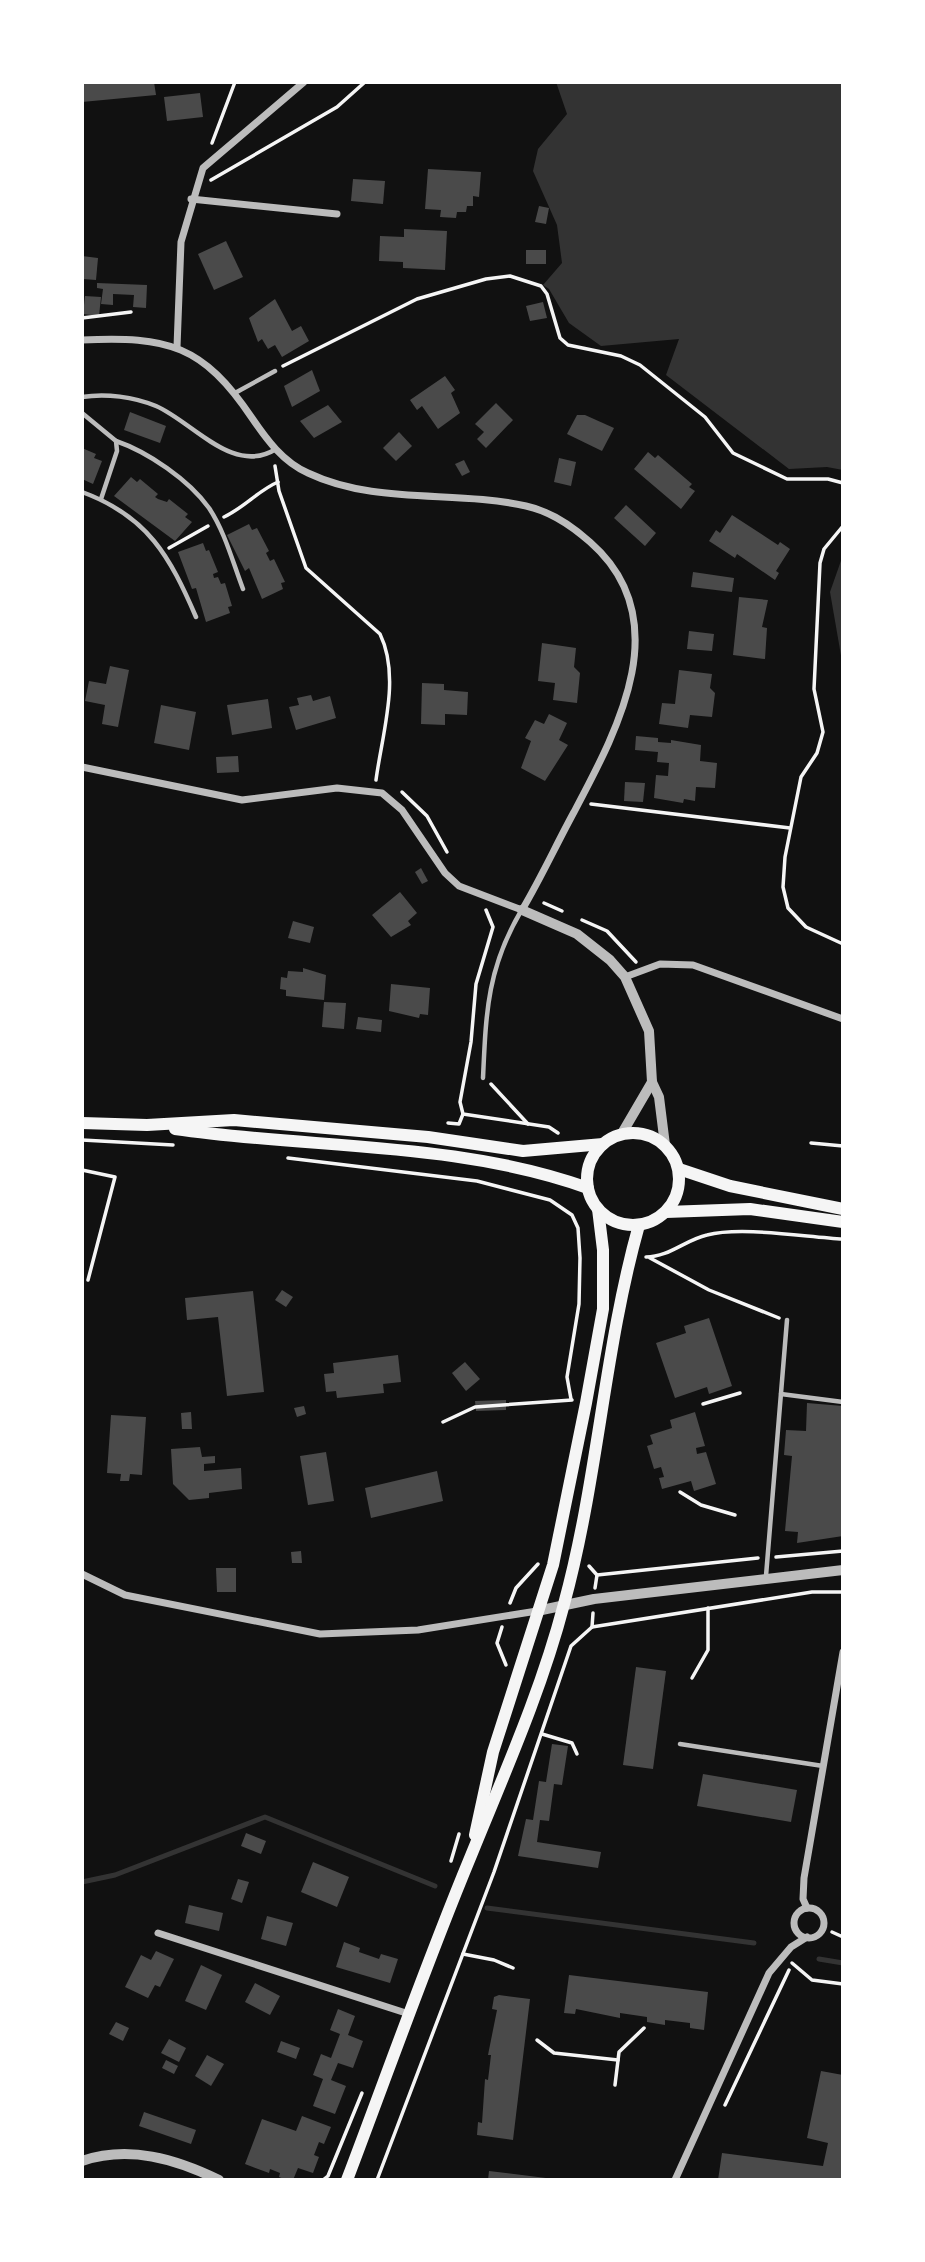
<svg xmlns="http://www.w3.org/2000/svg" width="925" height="2262" font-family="'Sofia Sans Condensed',sans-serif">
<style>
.water{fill:#333}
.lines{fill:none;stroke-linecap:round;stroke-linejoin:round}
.stream{stroke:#333;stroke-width:5}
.building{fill:#4a4a4a}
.path{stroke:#f5f5f5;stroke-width:3.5}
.service{stroke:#bcbcbc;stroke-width:4.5}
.minor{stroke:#bcbcbc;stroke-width:7}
.tertiary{stroke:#bcbcbc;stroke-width:10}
.secondary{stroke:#f5f5f5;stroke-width:12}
.primary{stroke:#f5f5f5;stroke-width:12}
</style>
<rect width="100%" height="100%" fill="#111"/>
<g class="water">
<path d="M556 82H843V470L827 467 789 469 666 375 679 339 601 346 569 323 549 289 543 285 562 263 557 225 533 171 538 149 567 114Z"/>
<path d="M843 555V667L830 592Z"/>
</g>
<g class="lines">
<g class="stream">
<path d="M82 1882 115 1875 265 1817 435 1886"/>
<path d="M487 1908 754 1943"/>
<path d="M819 1959 843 1963"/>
</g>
</g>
<g class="building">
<path d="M82 82H154L156 95 82 102Z"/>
<path d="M200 93 203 117 167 121 164 97Z"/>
<path d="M428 169 481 172 479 197 473 196V206H467L466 212H457L456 218 440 217 441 210 425 209Z"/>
<path d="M353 179 385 181 383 204 351 201Z"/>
<path d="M539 206 549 208 546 224 535 222Z"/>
<path d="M404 229 447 231 445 270 403 268V262L379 261 380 236 404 237Z"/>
<path d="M226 241 243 277 214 290 198 254Z"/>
<rect x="526" y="250" width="20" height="14"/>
<path d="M82 256 98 258 96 280 83 279Z"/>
<path d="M97 283 147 285 146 308 133 307 134 295 113 294V305L101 304 103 289 97 288Z"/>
<path d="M85 296 101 297 99 316 83 314Z"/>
<path d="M275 299 292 331 301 326 309 341 282 357 275 345 268 349 262 339 258 342 249 318Z"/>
<path d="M543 302 547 318 530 321 526 306Z"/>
<path d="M312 370 320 391 292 407 284 386Z"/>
<path d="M445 376 455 390 451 393 460 413 438 429 422 406 417 410 410 400Z"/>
<path d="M496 403 513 420 486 448 477 439 484 432 475 424Z"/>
<path d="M328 405 342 422 314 438 300 421Z"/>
<path d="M130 412 166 426 160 443 124 430Z"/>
<path d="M577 415H585L614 428 602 451 567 434Z"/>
<path d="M399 432 412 446 396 461 383 448Z"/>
<path d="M82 448 96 454 94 458 102 461 93 484 82 479Z"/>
<path d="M648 452 655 458 658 455 692 484 689 487 695 491 681 509 634 469Z"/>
<path d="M559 458 576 462 571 486 554 482Z"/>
<path d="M464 460 470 472 462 476 455 464Z"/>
<path d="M131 477 137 482 140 479 158 494 155 497 158 499 167 502 169 499 188 514 185 517 192 522 175 541 114 496Z"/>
<path d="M626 505 656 533 645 546 614 518Z"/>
<path d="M732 515 778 545 780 542 790 549 776 571 779 573 775 580 737 554 735 558 709 541 716 530 720 533Z"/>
<path d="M249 524 252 530 257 528 269 551 266 553 270 561 274 559 285 582 281 583 283 589 262 599 249 568 245 571 227 535Z"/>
<path d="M203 543 206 551 209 550 218 572 213 574 214 578 218 577 221 584 225 583 232 606 228 607 230 613 206 622 196 588 192 589 178 552Z"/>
<path d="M693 572 734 578 732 592 691 587Z"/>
<path d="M739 597 768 600 762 627 767 628 765 659 733 655Z"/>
<path d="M689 631 714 634 712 651 687 649Z"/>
<path d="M542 643 576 648 574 667 580 673 577 703 553 700 555 683 538 681Z"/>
<path d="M110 666 129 670 118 727 102 724 105 705 85 701 89 681 106 684Z"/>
<path d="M679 670 712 674 710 688 715 693 712 717 690 715 688 728 659 724 662 703 675 704Z"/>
<path d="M422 683 444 684V690L468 692 467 715 445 714V725L421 724Z"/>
<path d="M311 695 313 701 330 696 336 718 296 730 289 707 299 705 297 698Z"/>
<path d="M268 699 272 728 232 735 227 705Z"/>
<path d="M161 705 196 712 189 750 154 743Z"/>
<path d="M549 714 567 723 559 740 568 745 545 781 521 768 531 741 525 738 535 720 544 724Z"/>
<path d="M636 736 658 738V742L671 743V740L701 745 700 761 717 763 715 788 696 787 695 801 684 799 683 803 654 798 656 775 668 776 669 763 657 762 658 752 635 750Z"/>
<path d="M238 756 239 772 217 773 216 757Z"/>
<path d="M625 782 645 783 643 802 624 801Z"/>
<path d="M421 868 428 881 422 884 415 872Z"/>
<path d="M400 892 417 913 408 921 411 925 391 937 372 915Z"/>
<path d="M293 921 314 927 310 943 288 938Z"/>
<path d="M303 968 326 975 324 1000 286 996V990L280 989 281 977 287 978 288 971 303 972Z"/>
<path d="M391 984 430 988 428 1015 420 1014 419 1018 389 1011Z"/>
<path d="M324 1002 346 1003 344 1029 322 1027Z"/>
<path d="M358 1017 382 1020 381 1032 356 1029Z"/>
<path d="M282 1290 293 1297 286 1307 275 1300Z"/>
<path d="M253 1291 264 1392 227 1396 218 1317 187 1320 185 1298Z"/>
<path d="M709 1318 732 1386 709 1394 707 1387 675 1398 656 1343 686 1333 684 1326Z"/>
<path d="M398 1355 401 1382 383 1384 384 1393 337 1398 336 1391 326 1392 324 1374 334 1373 333 1363Z"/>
<path d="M465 1362 480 1379 466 1391 452 1373Z"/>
<path d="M506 1400V1410L476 1411 475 1401Z"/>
<path d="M807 1403 843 1406V1536L797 1543 798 1532 785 1531 792 1456 784 1455 786 1430 806 1431Z"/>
<path d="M304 1406 306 1414 297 1417 294 1408Z"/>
<path d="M191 1412 192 1429H182L181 1413Z"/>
<path d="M695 1412 705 1446 696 1448 697 1454 706 1452 716 1484 694 1491 691 1481 662 1489 659 1478 664 1477 661 1467 654 1469 647 1446 653 1444 650 1435 672 1428 670 1420Z"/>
<path d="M111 1415 146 1417 142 1475 130 1474 129 1481H120L121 1474 107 1473Z"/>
<path d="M200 1447 202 1457 215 1456V1463L204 1464V1471L241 1468 242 1489 209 1493V1498L189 1500 173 1484 171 1449Z"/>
<path d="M326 1452 334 1501 308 1505 300 1456Z"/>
<path d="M437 1471 443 1501 371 1518 365 1488Z"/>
<path d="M301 1551 302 1563H292L291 1552Z"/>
<path d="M216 1568H236V1592H217Z"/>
<path d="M636 1667 666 1671 653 1769 623 1765Z"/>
<path d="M552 1744 568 1746 562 1785 554 1784 549 1821 540 1820 537 1842 601 1852 598 1868 518 1856 526 1819 533 1820 539 1781 546 1782Z"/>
<path d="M703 1774 797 1790 791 1822 697 1806Z"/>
<path d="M246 1833 266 1841 261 1854 241 1846Z"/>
<path d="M313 1862 349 1877 337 1907 301 1892Z"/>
<path d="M238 1879 249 1882 242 1903 231 1899Z"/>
<path d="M189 1905 223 1913 219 1931 185 1923Z"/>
<path d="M267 1916 293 1923 286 1946 261 1939Z"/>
<path d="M344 1942 360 1948 359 1952 379 1959 381 1954 398 1959 390 1983 336 1967Z"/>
<path d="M156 1951 174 1959 160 1987 155 1985 148 1998 125 1987 141 1955 151 1960Z"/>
<path d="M201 1965 222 1975 206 2010 185 2001Z"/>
<path d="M569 1975 708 1992 704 2030 690 2028V2023L665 2020V2025L647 2022V2017L620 2013V2018L576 2009 575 2014 564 2013Z"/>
<path d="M255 1983 280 1996 270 2015 245 2002Z"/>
<path d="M499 1995 530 1999 513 2140 477 2135 478 2122 482 2123 485 2079 488 2080 491 2055H488L497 2010 492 2009 494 1997Z"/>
<path d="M338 2009 355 2016 348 2035 363 2041 353 2068 338 2063 331 2080 346 2086 335 2114 313 2106 323 2079 313 2075 321 2054 331 2058 340 2034 330 2030Z"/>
<path d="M116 2022 129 2028 123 2041 109 2034Z"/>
<path d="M169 2039 186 2048 179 2062 161 2053Z"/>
<path d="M281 2041 300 2048 296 2059 277 2052Z"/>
<path d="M207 2055 224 2064 211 2086 195 2076Z"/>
<path d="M166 2060 178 2066 174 2074 162 2068Z"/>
<path d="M821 2071 843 2075V2180H718L722 2153 823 2166 828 2143 807 2138Z"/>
<path d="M144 2112 196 2130 191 2144 139 2126Z"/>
<path d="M302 2116 331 2127 324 2144 319 2142 314 2155 319 2157 313 2173 298 2168 293 2180H286L279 2177 280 2173 270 2169 269 2173 245 2164 262 2119 296 2131Z"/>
<path d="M489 2171 546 2178V2180H488Z"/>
</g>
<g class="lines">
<g class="path">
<path d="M212 143 235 82"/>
<path d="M211 180 337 107 365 82"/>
<path d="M82 318 131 312"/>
<path d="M283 366 417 299 486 279 510 276 541 286 547 294 560 338 568 345 621 356 640 365 705 417 733 453 787 479H828L843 483"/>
<path d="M275 466 279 491 306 568 380 634C401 677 382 734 376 780"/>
<path d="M224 517C245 507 259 490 278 482"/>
<path d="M843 526 824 549 820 563 814 689 823 732 817 753 801 777 785 857 783 887 788 908 806 927 843 944"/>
<path d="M169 548 208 526"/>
<path d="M402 792 427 816 447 852"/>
<path d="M591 804 790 828"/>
<path d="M544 903 562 911"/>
<path d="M486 910 493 927 476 984 471 1042 460 1102 463 1114 549 1127 558 1133"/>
<path d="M582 920 607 931 636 962"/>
<path d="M491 1084 528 1124"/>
<path d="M448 1123 459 1124 463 1114"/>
<path d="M82 1140 173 1145"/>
<path d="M811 1143 843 1146"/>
<path d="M288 1158 477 1181 550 1200 572 1215 578 1228 580 1258 579 1304 567 1377 571 1399"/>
<path d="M82 1170 115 1177 88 1280"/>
<path d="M646 1257C669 1257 685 1240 707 1235 741 1226 805 1237 843 1239"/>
<path d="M650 1258 709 1290 779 1318"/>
<path d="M703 1404 740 1393"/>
<path d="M443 1422 475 1407 572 1400"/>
<path d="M680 1492 701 1505 735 1515"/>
<path d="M776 1557 843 1551"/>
<path d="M589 1566 597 1575 758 1558"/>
<path d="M595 1588 597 1575"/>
<path d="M510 1603 516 1588 538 1564"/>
<path d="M502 1627 497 1643 506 1665"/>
<path d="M592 1627 812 1592H843"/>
<path d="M692 1678 708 1650V1608"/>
<path d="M542 1734 572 1743 577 1754"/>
<path d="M451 1861 459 1834"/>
<path d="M832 1932 843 1937"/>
<path d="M463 1954 494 1960 513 1968"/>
<path d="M792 1963 812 1980 843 1984"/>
<path d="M537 2040 554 2053 618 2060"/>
<path d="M615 2085 619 2052 644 2028"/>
<path d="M725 2105 789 1970"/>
<path d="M323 2180 328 2176 362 2093"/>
<path d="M377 2180 494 1872 571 1646 592 1627 593 1613"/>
</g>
<g class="service">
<path d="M235 393 275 371"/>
<path d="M82 397C106 393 134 397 156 406 193 422 233 476 276 449"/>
<path d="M82 413 116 441 117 451 101 499"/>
<path d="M116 441C148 452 189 480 209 508 225 532 233 563 243 589"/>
<path d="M82 492C148 516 170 557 196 617"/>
<path d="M483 1078C486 1013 487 969 521 911"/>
<path d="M781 1394 843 1402"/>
<path d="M766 1576 787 1320"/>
<path d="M680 1744 823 1766"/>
</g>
<g class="minor">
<path d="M191 199 337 214"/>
<path d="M82 340C168 336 203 345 252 418 267 440 283 462 308 473 375 505 455 490 526 506 550 511 572 526 590 542 678 619 618 729 574 812 556 845 541 878 522 910L459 886 445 873 402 810 382 793 337 788 242 800 82 767"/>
<path d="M177 347 181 242 203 168 304 82"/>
<path d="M625 977 660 964 693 965 843 1019"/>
<path d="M82 1574 125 1595 320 1634 418 1630 537 1611"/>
<path d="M807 1908 803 1899 804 1878 843 1652"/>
<circle cx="809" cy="1923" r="15"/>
<path d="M158 1933 409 2014"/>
<path d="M675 2180 769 1973 791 1947 807 1937"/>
</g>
<g class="tertiary">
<path d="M522 910 577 934 610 960 625 977 649 1031 652 1082 659 1097 665 1145"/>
<path d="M621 1135 652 1082"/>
<path d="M537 1611 594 1599 843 1570"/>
<path d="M82 2161C129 2145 176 2159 219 2180"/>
</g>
<g class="secondary">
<path d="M475 1835 493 1752 553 1565 586 1403 603 1309V1250L598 1209"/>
<path d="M347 2180C388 2072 426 1964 470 1858 504 1774 541 1692 564 1604 598 1480 604 1349 639 1225"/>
</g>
<g class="primary">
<path d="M82 1123 147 1125 234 1120 428 1137 523 1151 603 1144"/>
<path d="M175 1129C312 1149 457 1141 588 1188"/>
<circle cx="633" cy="1179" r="46"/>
<path d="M679 1169 730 1186 843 1209"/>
<path d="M666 1212 750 1209 843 1222"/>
</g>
</g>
<rect width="925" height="2262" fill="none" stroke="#ffffff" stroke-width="168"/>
</svg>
